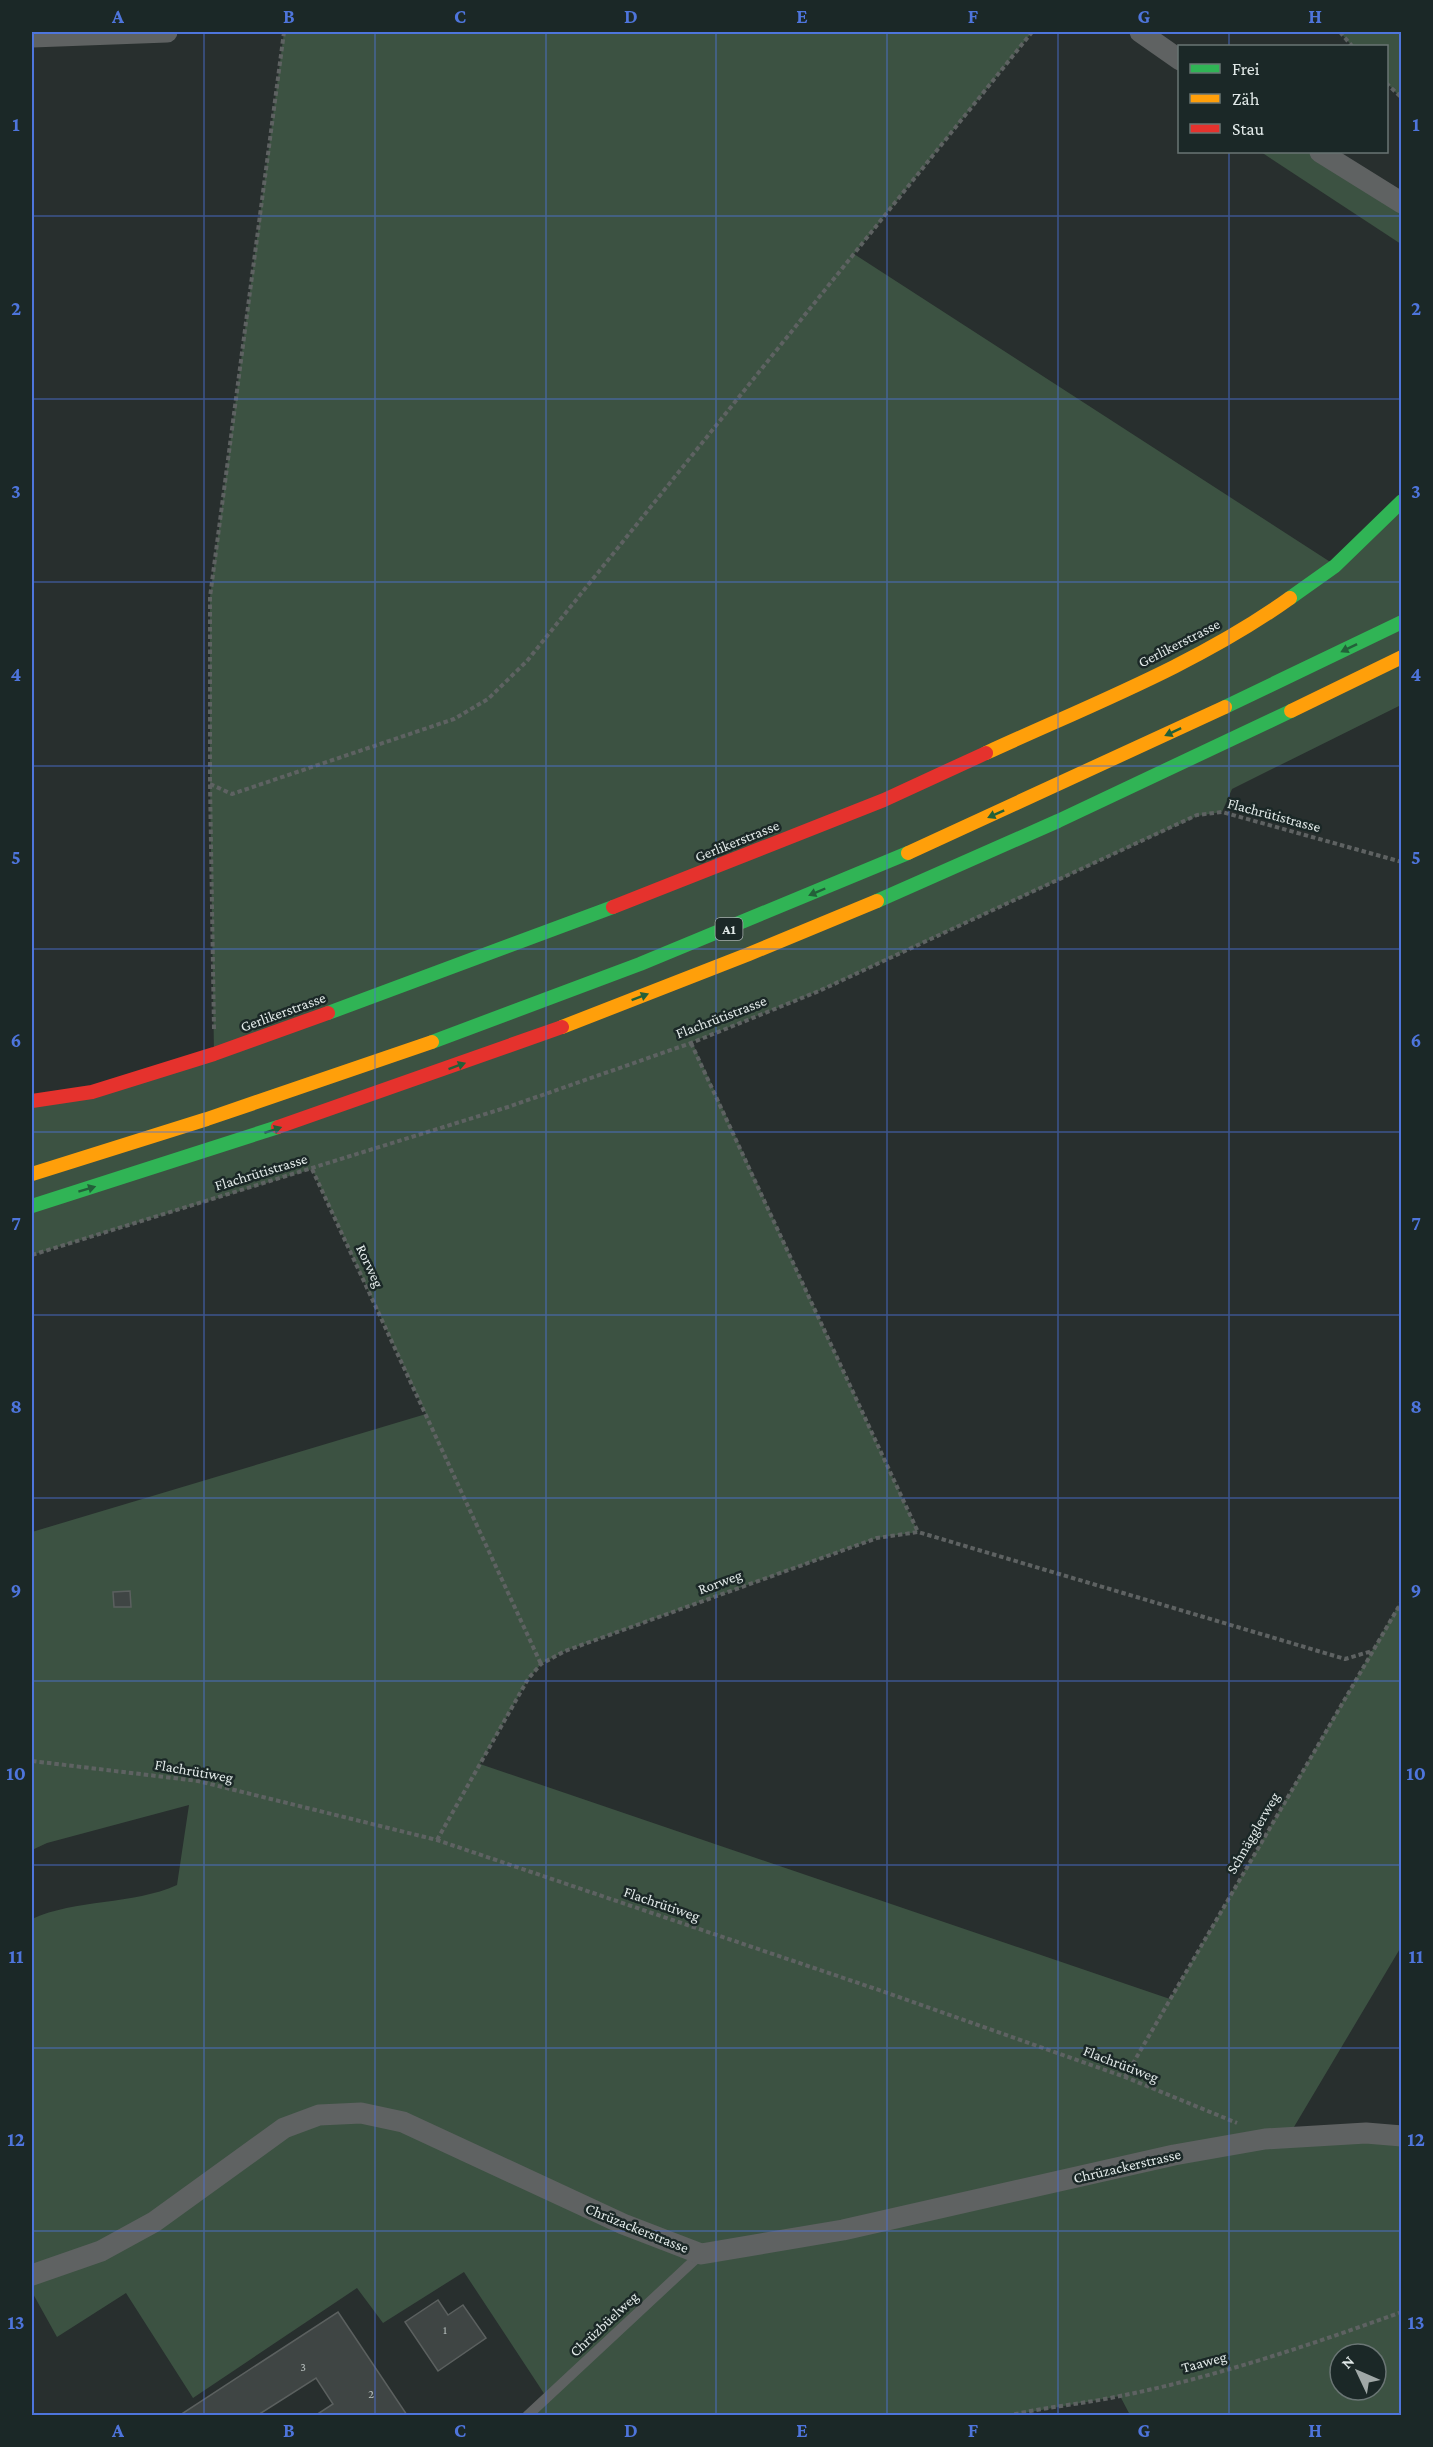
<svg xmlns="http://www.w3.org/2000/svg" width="1433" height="2447" font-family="'Crimson Pro',serif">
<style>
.green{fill:#3c5242;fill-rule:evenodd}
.building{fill:#3f4544;stroke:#5b605f;stroke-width:1.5}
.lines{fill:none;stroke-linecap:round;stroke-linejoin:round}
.path{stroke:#5e6262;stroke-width:4;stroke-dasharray:4.5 3;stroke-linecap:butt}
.lane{stroke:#5f6262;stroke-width:10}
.street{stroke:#5f6262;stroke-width:21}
.fast{stroke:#30b455;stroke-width:14}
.slow{stroke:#ff9f0a;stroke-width:14}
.jam{stroke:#e5322d;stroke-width:14}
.oneway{fill:#236039}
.grid{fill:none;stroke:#4e75dc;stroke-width:1.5;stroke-opacity:0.55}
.labels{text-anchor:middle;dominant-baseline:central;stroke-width:5;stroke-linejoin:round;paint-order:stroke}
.number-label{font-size:12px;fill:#b8c0bf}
.shield{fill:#1b2827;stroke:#a6afae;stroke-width:1.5}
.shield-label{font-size:14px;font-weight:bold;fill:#e1e9e8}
.street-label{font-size:15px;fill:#e1e9e8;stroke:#1b2827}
.neatline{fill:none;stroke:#4e75dc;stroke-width:2}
.grid-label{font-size:20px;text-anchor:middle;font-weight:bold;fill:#4e75dc}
</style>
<rect width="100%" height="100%" fill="#282f2e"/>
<g class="green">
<path d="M284 32H1032L854 254 1335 565 1401 501V705L1232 789 1222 812 1197 816 819 991 692 1042 918 1532 877 1538 565 1651 541 1664 528 1679 480 1764 1170 1999 1401 1601V1947L1288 2137 1401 2136V2415H1130L1120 2396 1007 2416 527 2415 547 2398 464 2272 383 2323 357 2288 193 2398 126 2293 57 2337 32 2292V1919C75 1899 133 1905 177 1885L189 1805 47 1843 32 1850V1532L426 1414 312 1169 32 1255V1101L214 1054 210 784V597ZM1340 2354H1376V2390H1340Z"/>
<path d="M1340 32H1401V98L1387 83 1386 46H1352Z"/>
<path d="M1261 152H1320L1401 203V244Z"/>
</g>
<g class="building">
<path d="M130 1591 131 1607H114L113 1592Z"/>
<path d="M438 2300 448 2315 463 2305 486 2338 438 2371 405 2322Z"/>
<path d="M338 2312 407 2415H316L333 2404 316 2378 258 2415H180Z"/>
</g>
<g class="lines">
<g class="path">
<path d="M1340 32 1352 46"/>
<path d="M1386 83 1402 98"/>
<path d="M210 784 232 794 454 719 488 699 527 661 1032 32"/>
<path d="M214 1029 210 784V597L284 32"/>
<path d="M691 1043 918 1532"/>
<path d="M312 1169 541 1664"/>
<path d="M32 1255 508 1107 691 1043 819 991 1197 815 1222 812 1402 862"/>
<path d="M32 1761 198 1781 437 1840 873 1988 1125 2077 1237 2123"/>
<path d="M437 1840 528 1679 541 1664 565 1651 877 1538 918 1532 1345 1659 1372 1651"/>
<path d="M1125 2077 1402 1601"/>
<path d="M1007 2416C1044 2407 1083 2404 1120 2396 1216 2377 1310 2345 1402 2312"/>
</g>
<path class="lane" d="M527 2416 701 2254"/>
<g class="street">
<path d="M1140 32 1180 60"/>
<path d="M32 37 167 32"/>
<path d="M1320 152 1402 203"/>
<path d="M32 2275 101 2251 154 2222 284 2128 319 2115 361 2113 403 2122 623 2224 701 2254 843 2230 1174 2155 1265 2139 1366 2133 1402 2136"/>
</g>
<g class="fast">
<path d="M1290 598 1335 566 1402 501"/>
<path d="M1225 707 1402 622"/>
<path d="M877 901 1058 821 1291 711"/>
<path d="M328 1013 613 907"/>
<path d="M432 1042 640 964 908 853"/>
<path d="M32 1206 278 1127"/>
</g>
<g class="slow">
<path d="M1291 711 1402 657"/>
<path d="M986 753C1088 706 1198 664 1290 598"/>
<path d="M908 853 1225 707"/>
<path d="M562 1027 749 954 877 901"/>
<path d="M32 1174 207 1119 432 1042"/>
</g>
<g class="jam">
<path d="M613 907 884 800 986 753"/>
<path d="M32 1101 92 1092 214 1054 328 1013"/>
<path d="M278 1127 562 1027"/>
</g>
</g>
<defs><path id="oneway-solid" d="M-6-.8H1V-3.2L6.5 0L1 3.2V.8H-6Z" transform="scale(1.5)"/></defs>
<g class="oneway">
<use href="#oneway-solid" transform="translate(1349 648) rotate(154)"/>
<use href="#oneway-solid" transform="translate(1173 732) rotate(155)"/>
<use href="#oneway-solid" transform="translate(996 814) rotate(156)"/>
<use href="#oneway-solid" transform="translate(817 892) rotate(157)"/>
<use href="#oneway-solid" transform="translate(640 997) rotate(-21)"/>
<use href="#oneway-solid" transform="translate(457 1066) rotate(-20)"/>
<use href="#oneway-solid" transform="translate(273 1130) rotate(-18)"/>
<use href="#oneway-solid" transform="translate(87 1189) rotate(-17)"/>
</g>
<path class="grid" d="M204 32V2416M375 32V2416M546 32V2416M716 32V2416M887 32V2416M1058 32V2416M1229 32V46M1229 152V2416M32 216H1402M32 399H1402M32 582H1402M32 766H1402M32 949H1402M32 1132H1402M32 1315H1402M32 1498H1402M32 1681H1402M32 1865H1402M32 2048H1402M32 2231H1402"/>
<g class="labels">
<g class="number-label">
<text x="445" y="2330">1</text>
<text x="303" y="2367">3</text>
<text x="371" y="2394">2</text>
</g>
<rect class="shield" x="715.5" y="918" width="27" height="22" rx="4.5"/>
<g class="shield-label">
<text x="729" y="929">A1</text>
</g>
<g class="street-label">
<text transform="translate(1179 643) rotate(-27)">Gerlikerstrasse</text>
<text transform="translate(1274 815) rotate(15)">Flachrütistrasse</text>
<text transform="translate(737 841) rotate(-22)">Gerlikerstrasse</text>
<text transform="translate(283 1012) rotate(-20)">Gerlikerstrasse</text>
<text transform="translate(721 1017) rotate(-21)">Flachrütistrasse</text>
<text transform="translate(261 1172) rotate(-17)">Flachrütistrasse</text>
<text transform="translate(370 1266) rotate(65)">Rorweg</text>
<text transform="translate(720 1582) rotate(-20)">Rorweg</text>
<text transform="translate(194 1771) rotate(10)">Flachrütiweg</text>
<text transform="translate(1253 1833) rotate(-60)">Schnägglerweg</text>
<text transform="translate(662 1904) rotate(19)">Flachrütiweg</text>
<text transform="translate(1121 2064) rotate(21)">Flachrütiweg</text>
<text transform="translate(1127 2166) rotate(-13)">Chrüzackerstrasse</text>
<text transform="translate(637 2228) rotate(22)">Chrüzackerstrasse</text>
<text transform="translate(604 2324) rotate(-43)">Chrüzbüelweg</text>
<text transform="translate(1204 2362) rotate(-15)">Taaweg</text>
</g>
</g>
<rect width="1433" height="2447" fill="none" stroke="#1b2827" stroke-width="66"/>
<rect x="1178" y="45" width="210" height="108" fill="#1b2827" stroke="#6a7574" stroke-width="1.5"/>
<rect x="1190" y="64" width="30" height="9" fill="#30b455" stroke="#6a7574" stroke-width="1.5"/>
<text x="1232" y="75" font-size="18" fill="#e1e9e8">Frei</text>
<rect x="1190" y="94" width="30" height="9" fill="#ff9f0a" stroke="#6a7574" stroke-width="1.5"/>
<text x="1232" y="105" font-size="18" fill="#e1e9e8">Zäh</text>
<rect x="1190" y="124" width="30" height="9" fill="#e5322d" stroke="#6a7574" stroke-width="1.5"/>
<text x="1232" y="135" font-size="18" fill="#e1e9e8">Stau</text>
<g transform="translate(1358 2372) rotate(314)"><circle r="28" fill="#1b2827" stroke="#6a7574" stroke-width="1.5"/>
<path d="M0-4.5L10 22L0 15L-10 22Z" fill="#a0a8a7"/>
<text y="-9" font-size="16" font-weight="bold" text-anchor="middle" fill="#e1e9e8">N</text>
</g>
<rect x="33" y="33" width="1367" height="2381" class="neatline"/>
<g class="grid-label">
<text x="118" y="23">A</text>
<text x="289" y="23">B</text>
<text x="460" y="23">C</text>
<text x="631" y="23">D</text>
<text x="802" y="23">E</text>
<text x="973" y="23">F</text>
<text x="1144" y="23">G</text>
<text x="1315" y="23">H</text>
<text x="16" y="131">1</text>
<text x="1416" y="131">1</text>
<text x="16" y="315">2</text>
<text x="1416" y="315">2</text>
<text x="16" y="498">3</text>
<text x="1416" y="498">3</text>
<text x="16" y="681">4</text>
<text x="1416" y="681">4</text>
<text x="16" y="864">5</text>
<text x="1416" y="864">5</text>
<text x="16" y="1047">6</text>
<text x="1416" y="1047">6</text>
<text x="16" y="1230">7</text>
<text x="1416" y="1230">7</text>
<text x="16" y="1413">8</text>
<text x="1416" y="1413">8</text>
<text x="16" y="1597">9</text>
<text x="1416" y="1597">9</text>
<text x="16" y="1780">10</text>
<text x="1416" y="1780">10</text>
<text x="16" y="1963">11</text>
<text x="1416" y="1963">11</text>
<text x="16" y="2146">12</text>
<text x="1416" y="2146">12</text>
<text x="16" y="2329">13</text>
<text x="1416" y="2329">13</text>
<text x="118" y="2437">A</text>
<text x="289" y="2437">B</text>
<text x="460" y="2437">C</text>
<text x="631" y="2437">D</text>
<text x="802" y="2437">E</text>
<text x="973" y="2437">F</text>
<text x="1144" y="2437">G</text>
<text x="1315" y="2437">H</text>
</g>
</svg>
